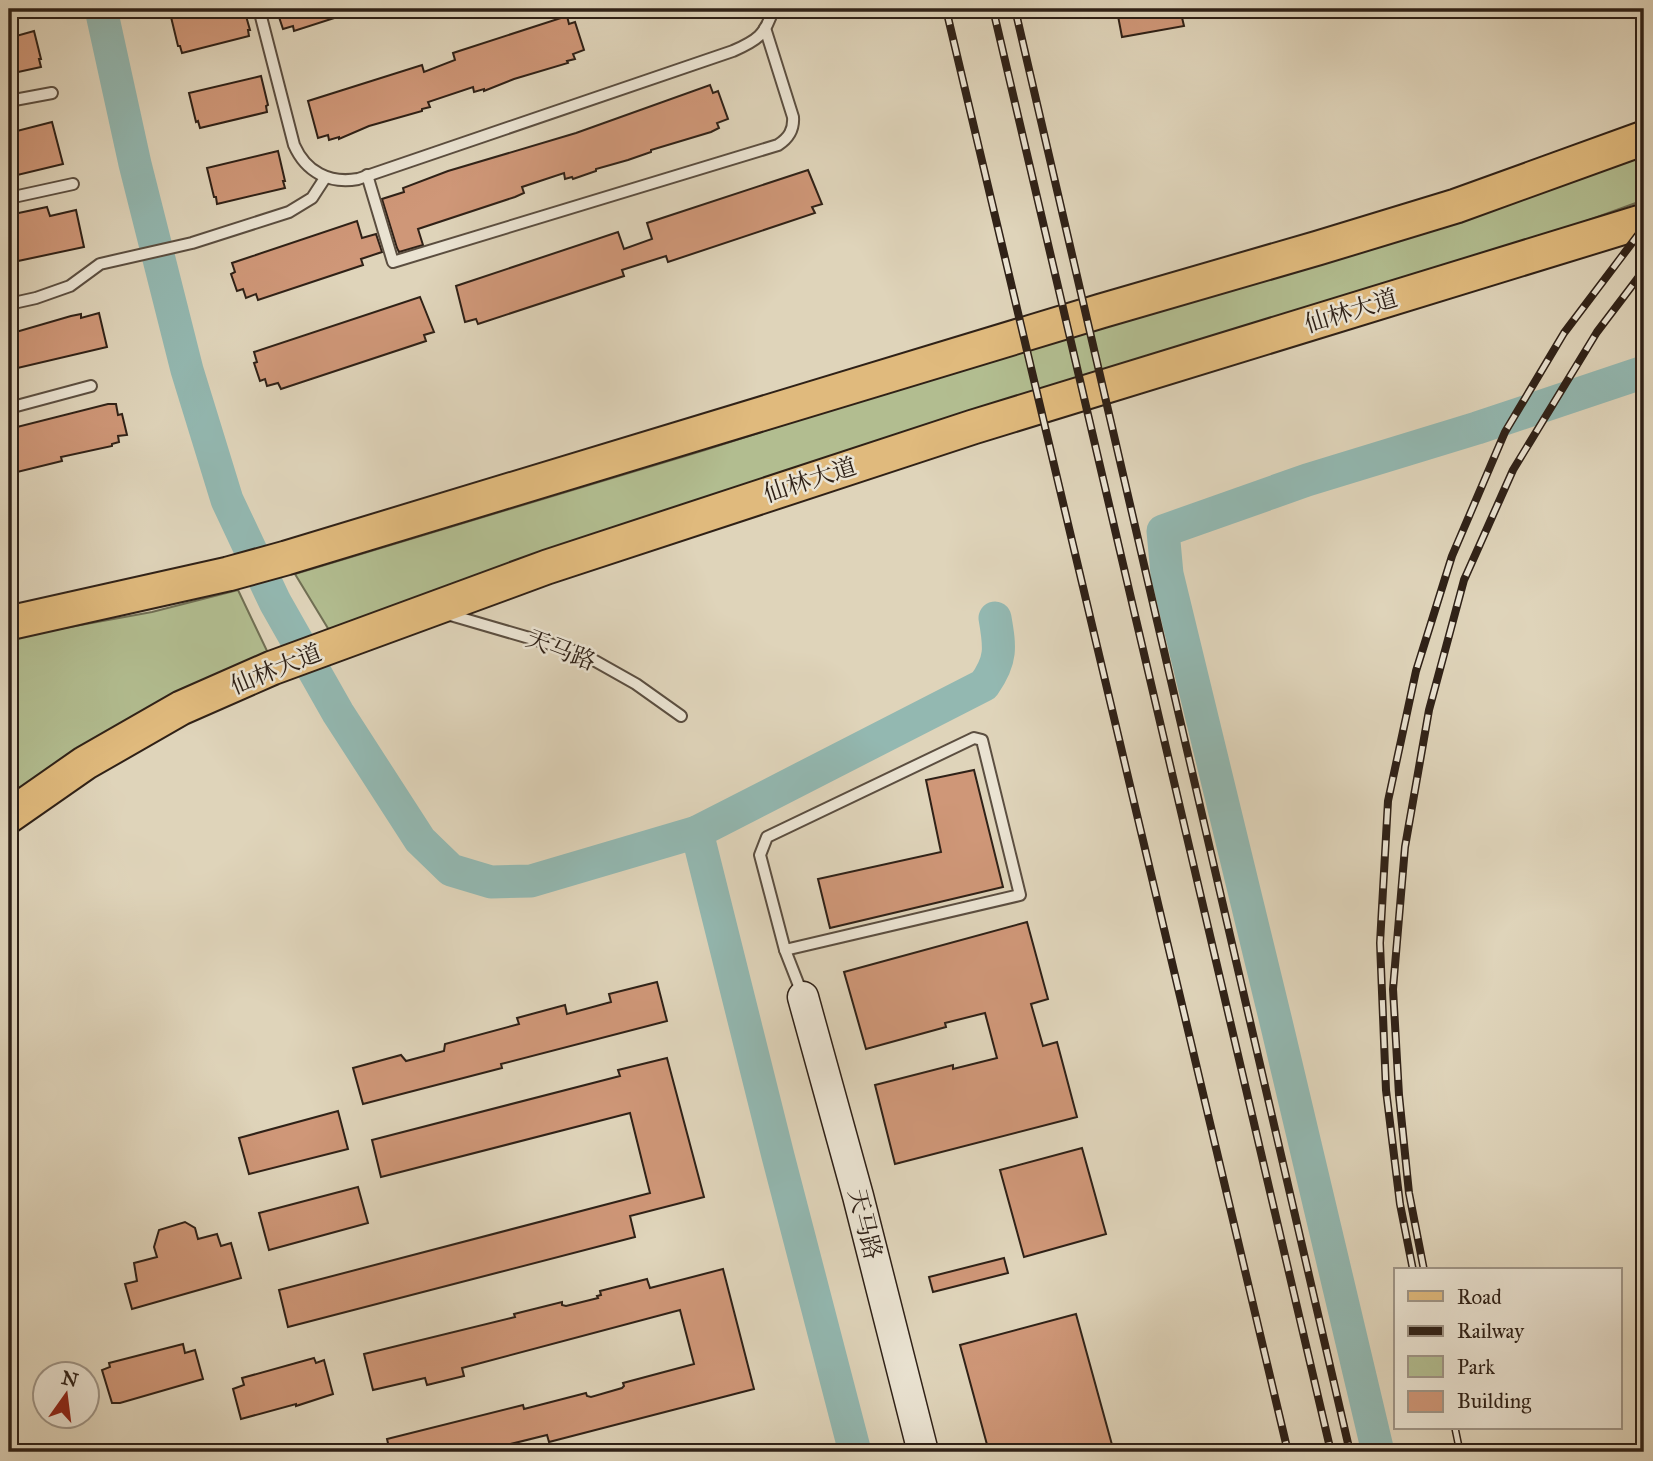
<svg xmlns="http://www.w3.org/2000/svg" width="1653" height="1461" font-family="'IM FELL Great Primer','Noto Serif SC',serif">
<style>
.green{fill:#b2bd90;stroke:#706f54;stroke-width:2}
.lines{fill:none;stroke-linecap:round;stroke-linejoin:round}
.river{stroke:#93b8b1;stroke-width:33}
.building{fill:#cf9778;stroke:#2f2117;stroke-width:2}
.lane-casing{stroke:#5b4e40;stroke-width:14}
.secondary-casing{stroke:#2f2117;stroke-width:33}
.primary-casing{stroke:#2f2117;stroke-width:37}
.lane{stroke:#eae3d2;stroke-width:10}
.secondary{stroke:#eae3d2;stroke-width:30}
.primary{stroke:#e0ba7d;stroke-width:33}
.rail-casing{stroke:#2f2117;stroke-width:8}
.rail{stroke:#eae3d2;stroke-width:5;stroke-dasharray:16;stroke-linecap:butt}
.labels{text-anchor:middle;dominant-baseline:central;stroke-width:5;stroke-linejoin:round;paint-order:stroke}
.street-label{font-size:24px;fill:#2f2117;stroke:#eae3d2}
</style>
<rect width="100%" height="100%" fill="#dfd4ba"/>
<filter id="stains"><feTurbulence type="fractalNoise" baseFrequency=".00286" numOctaves="4"/><feColorMatrix values="0 0 0 0 .2 0 0 0 0 .09 0 0 0 0 .02 0 0 0 .5 -.17"/></filter>
<radialGradient id="worn" r=".72"><stop offset=".6" stop-color="#630" stop-opacity="0"/><stop offset="1" stop-color="#630" stop-opacity=".3"/></radialGradient>
<g class="green">
<path d="M1644 150V200L1517 246 329 630 295 574 705 450Z"/>
<path d="M238 590 268 653 182 689 95 738 9 801V638L152 612Z"/>
</g>
<g class="lines">
<g class="river">
<path d="M101 9 135 164 187 370 227 500 275 602 338 713 420 840 451 870 491 882 531 881 697 832 984 685C1002 660 1000 647 995 618"/>
<path d="M697 832 778 1156 855 1452"/>
<path d="M1378 1452 1277 1026 1167 574 1163 531 1307 480 1477 428 1644 372"/>
</g>
</g>
<g class="building">
<path d="M206 9H244L250 30H248L249 36 182 53 180 46H178L171 17Z"/>
<path d="M287 9H353V12L294 31 293 26 283 29 277 11Z"/>
<path d="M1120 9H1180L1184 26 1122 37 1118 16 1121 15Z"/>
<path d="M567 16 569 24 575 22 584 50 573 54 575 59 567 61 568 63 514 79 484 91V89L474 92 473 87 428 102 430 107 422 109V111L369 126 339 139V137L329 140 328 135 318 138 308 101 422 65 424 72 455 60 453 53Z"/>
<path d="M34 31 41 59H39L41 67 9 74V38Z"/>
<path d="M261 76 268 105 266 106 267 112 200 128 198 121 196 122 189 93Z"/>
<path d="M710 85 713 93 718 91 728 119 717 123 719 128 711 132 651 150V152L628 160 596 169V171L573 179 572 177 565 179 564 173 522 187 524 193 515 197 418 229 423 245 399 252 397 248 382 199 404 192 403 188 448 171 576 133Z"/>
<path d="M52 122 63 164 9 177V133Z"/>
<path d="M278 151 285 181H283L285 188 217 204 216 197H214L207 168Z"/>
<path d="M808 170 822 204 812 207 815 213 668 262 666 256 622 270 624 276 478 324 476 319 465 322 456 286 618 232 624 249 652 239 647 223Z"/>
<path d="M47 207 50 216 76 210 84 247 18 261 9 215Z"/>
<path d="M357 221 362 238 376 234 382 252 361 259 363 265 258 300 256 294 246 298 243 289 237 291 231 274 235 272 232 263Z"/>
<path d="M420 297 434 332 424 335 426 341 281 389 278 383 267 386 265 379 260 381 254 363 257 362 254 352Z"/>
<path d="M99 313 107 347 9 370V334L71 316 81 314V318Z"/>
<path d="M108 404H116L118 415 122 414 127 435 118 436 119 442 112 444V446L61 457 62 461 9 474V429Z"/>
<path d="M974 770 1003 887 830 928 818 879 941 852 926 780Z"/>
<path d="M1027 922 1048 999 1031 1004 1043 1046 1057 1042 1077 1117 895 1164 875 1085 953 1065V1069L997 1058 985 1013 945 1023 946 1027 866 1049 844 972Z"/>
<path d="M657 982 667 1021 501 1064 502 1068 363 1104 353 1068 401 1055 406 1061 444 1051 445 1044 519 1024 517 1018 565 1005 567 1014 611 1002 609 994Z"/>
<path d="M667 1058 704 1197 630 1216 635 1237 288 1327 279 1290 650 1193 630 1113 381 1177 372 1140 620 1076 618 1070Z"/>
<path d="M338 1111 348 1149 249 1174 239 1138Z"/>
<path d="M1082 1148 1106 1234 1024 1257 1000 1170Z"/>
<path d="M358 1187 368 1223 269 1250 259 1213Z"/>
<path d="M185 1222 195 1228 198 1239 217 1234 221 1246 231 1243 241 1278 132 1309 125 1284 137 1281 134 1263 157 1257 154 1247 159 1230Z"/>
<path d="M1004 1258 1008 1273 933 1292 929 1277Z"/>
<path d="M723 1269 754 1389 549 1442 547 1435 478 1452H390L387 1439 523 1405 524 1409 586 1393 587 1396 591 1397 622 1388 624 1386 623 1383 694 1364 680 1310 462 1368 464 1376 427 1385 425 1378 373 1390 364 1354 515 1317 514 1314 562 1302V1305L566 1306 598 1298 597 1296 601 1295 600 1291 647 1279 650 1288Z"/>
<path d="M1076 1314 1114 1452H989L960 1345Z"/>
<path d="M183 1344 185 1353 195 1350 203 1379 120 1403H112L102 1370 110 1367 109 1363Z"/>
<path d="M314 1358 316 1363 324 1360 333 1394 296 1406V1404L241 1419 233 1389 244 1385 242 1378Z"/>
</g>
<g class="lines">
<defs>
<g id="lane">
<path d="M259 9 294 145C306 172 329 184 358 179L733 51C756 41 766 35 773 9"/>
<path d="M9 101 52 93"/>
<path d="M367 175 393 262 778 145C789 138 794 130 793 117L765 28"/>
<path d="M9 198 73 184"/>
<path d="M9 304 36 298 70 286 100 264 192 243 289 212 312 198 325 178"/>
<path d="M9 408 91 386"/>
<path d="M447 614 581 653 636 684 681 716"/>
<path d="M974 738 982 740 1020 895 785 950 760 855 767 837Z"/>
<path d="M785 950 803 996"/>
</g>
<path id="secondary" d="M803 997 858 1196 923 1452"/>
<g id="primary">
<path d="M9 623 228 574 286 558 1101 311 1318 248 1456 206 1644 138"/>
<path d="M9 816 85 763 181 708 272 668 547 567 973 427 1644 221"/>
</g>
</defs>
<use href="#lane" class="lane-casing"/>
<use href="#secondary" class="secondary-casing"/>
<use href="#primary" class="primary-casing"/>
<use href="#lane" class="lane"/>
<use href="#secondary" class="secondary"/>
<use href="#primary" class="primary"/>
<defs>
<g id="rail">
<path d="M946 9 1288 1452"/>
<path d="M993 9 1331 1452"/>
<path d="M1015 9 1350 1452"/>
<path d="M1413 1270 1400 1204 1386 1090 1380 943 1388 801 1416 671 1452 556 1505 432 1564 333 1644 227"/>
<path d="M1424 1270 1409 1193 1399 1095 1393 989 1405 847 1429 710 1464 580 1513 470 1597 332 1644 270"/>
<path d="M1455 1428 1460 1452"/>
</g>
</defs>
<use href="#rail" class="rail-casing"/>
<use href="#rail" class="rail"/>
</g>
<g class="labels">
<g class="street-label">
<text transform="translate(1351 311) rotate(-17)">仙林大道</text>
<text transform="translate(810 480) rotate(-18)">仙林大道</text>
<text transform="translate(561 650) rotate(21)">天马路</text>
<text transform="translate(276 669) rotate(-22)">仙林大道</text>
<text transform="translate(865 1224) rotate(76)">天马路</text>
</g>
</g>
<rect width="1653" height="1461" fill="none" stroke="#dfd4ba" stroke-width="35"/>
<rect x="10" y="10" width="1632" height="1440" fill="none" stroke="#2f2117" stroke-width="3.5"/>
<rect x="18" y="18" width="1618" height="1426" fill="none" stroke="#2f2117" stroke-width="2"/>
<rect x="1394" y="1268" width="228" height="161" fill="#eae3d2" stroke="#9f9587" stroke-width="2"/>
<rect x="1408" y="1291" width="35" height="10" fill="#e0ba7d" stroke="#9f9587" stroke-width="2"/>
<text x="1457" y="1304" font-size="21" fill="#2f2117">Road</text>
<rect x="1408" y="1326" width="35" height="10" fill="#2f2117" stroke="#9f9587" stroke-width="2"/>
<text x="1457" y="1338" font-size="21" fill="#2f2117">Railway</text>
<rect x="1408" y="1356" width="35" height="21" fill="#b2bd90" stroke="#9f9587" stroke-width="2"/>
<text x="1457" y="1374" font-size="21" fill="#2f2117">Park</text>
<rect x="1408" y="1391" width="35" height="21" fill="#cf9778" stroke="#9f9587" stroke-width="2"/>
<text x="1457" y="1408" font-size="21" fill="#2f2117">Building</text>
<g transform="translate(66 1395) rotate(14)"><circle r="33" fill="#eae3d2" stroke="#9f9587" stroke-width="2"/>
<path d="M0-5L12 26L0 18L-12 26Z" fill="#8f2418"/>
<text y="-10" font-size="19" font-weight="bold" text-anchor="middle" fill="#2f2117">N</text>
</g>
<rect width="100%" height="100%" filter="url(#stains)"/>
<rect width="100%" height="100%" fill="url(#worn)"/>
</svg>
